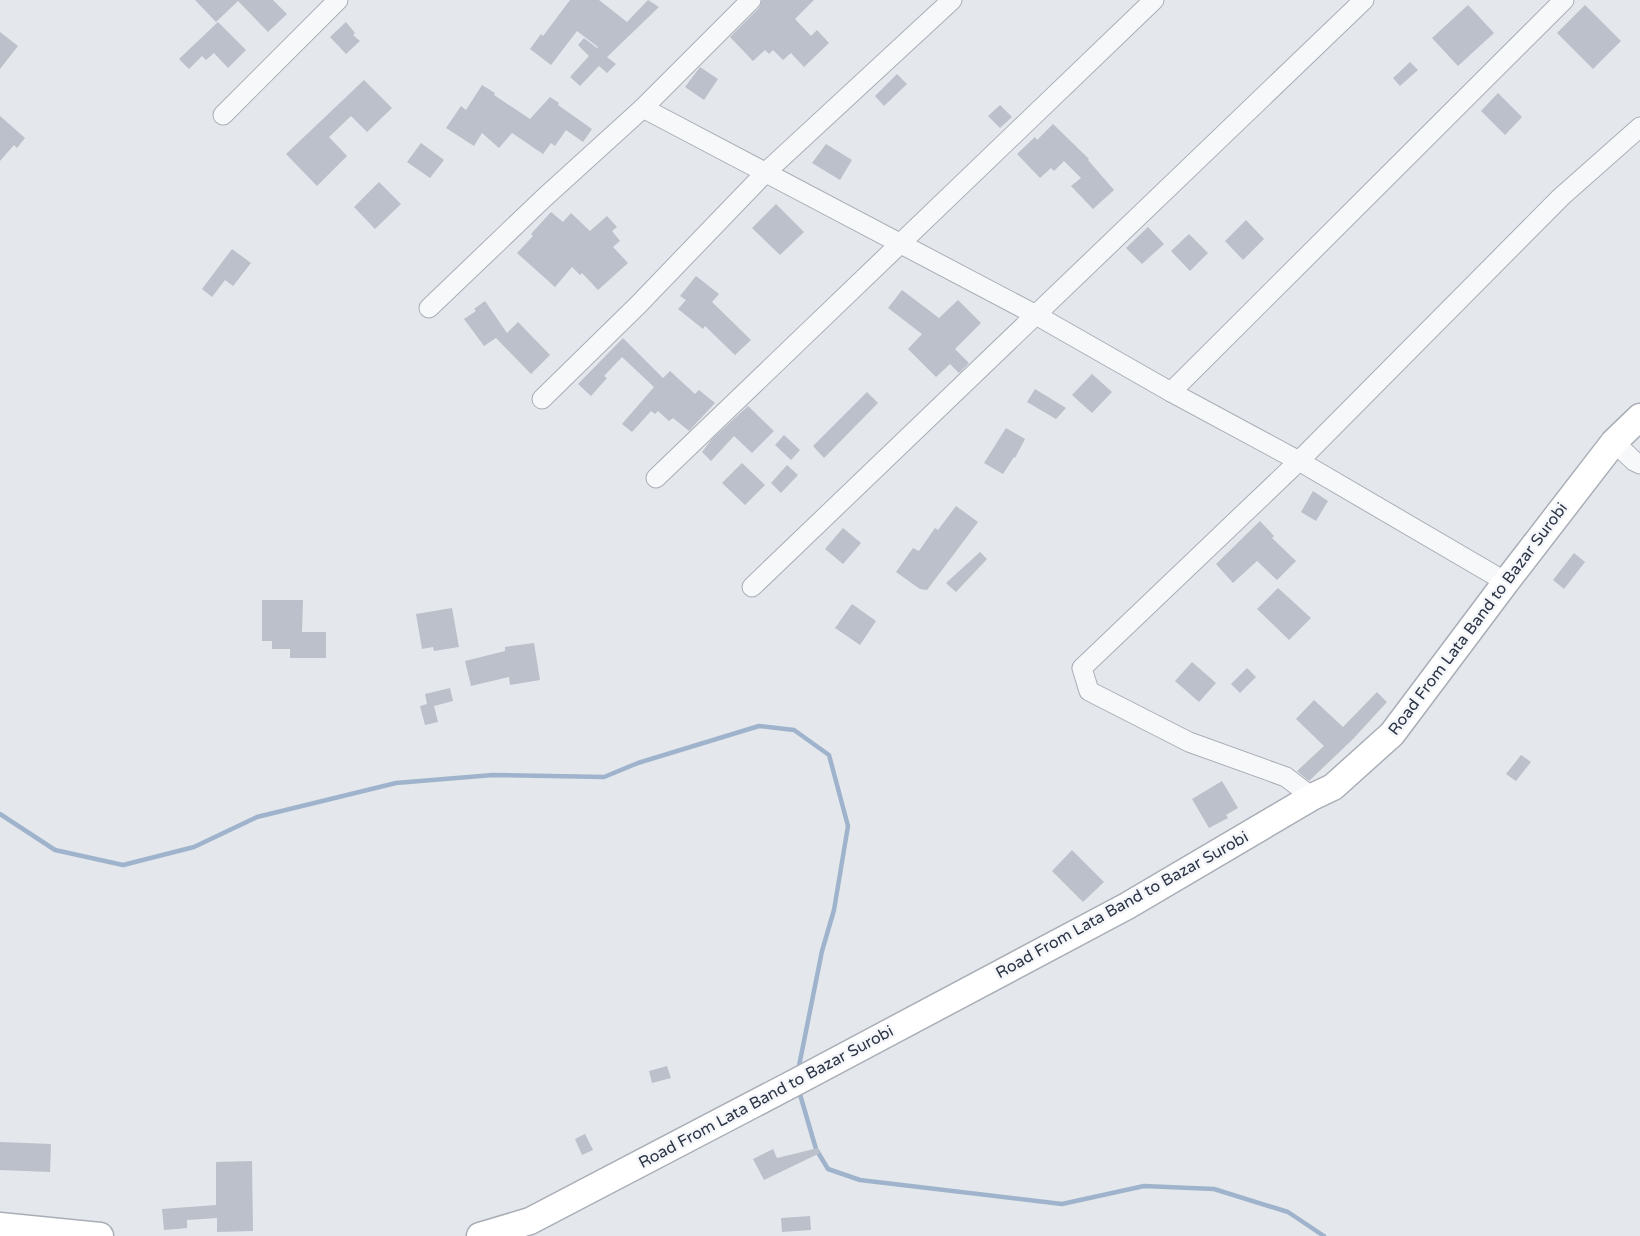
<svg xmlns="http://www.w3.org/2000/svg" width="1640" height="1236" font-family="'Varela Round',sans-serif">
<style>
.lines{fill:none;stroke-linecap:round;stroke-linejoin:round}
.stream{stroke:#9fb4cc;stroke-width:4.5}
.building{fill:#bbc0ca}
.street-casing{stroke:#a9aeb7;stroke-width:21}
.secondary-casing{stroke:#a9aeb7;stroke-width:29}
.street{stroke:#f7f8fa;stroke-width:19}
.secondary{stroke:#fff;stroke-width:26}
.labels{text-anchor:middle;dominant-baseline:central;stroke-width:5;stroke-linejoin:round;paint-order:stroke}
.street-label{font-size:16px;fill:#2b3445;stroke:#f4f6f9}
</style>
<rect width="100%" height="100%" fill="#e4e7ec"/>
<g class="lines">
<g class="stream">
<path d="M0 814 55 850 123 865 194 847 257 817 396 783 493 775 604 777 638 763 759 726 794 730 829 755 848 826 834 910 822 951 798 1071"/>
<path d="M799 1091 816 1149 828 1169 860 1180 1062 1204 1144 1186 1214 1189 1288 1212 1324 1236"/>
</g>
</g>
<g class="building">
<path d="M195 0H273L287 14 268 32 238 1 216 22Z"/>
<path d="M570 0H599L627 22 648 0 659 7 607 57 616 64 607 73 599 66 580 86 570 77 589 56 578 45 584 38 597 48 598 47 577 31 551 65 530 49 541 34 543 36Z"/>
<path d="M762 0H814L795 19 811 36 817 30 829 43 804 67 791 53 783 60 773 50 769 54 765 50 753 61 730 37 759 8Z"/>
<path d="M1468 5 1494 33 1458 66 1432 38Z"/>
<path d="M1585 5 1621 41 1593 69 1557 33Z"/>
<path d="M218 22 246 50 228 68 214 53 206 60 202 56 189 69 179 59Z"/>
<path d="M346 22 355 33 353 35 360 41 346 54 330 37Z"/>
<path d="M0 32 18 46 0 69Z"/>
<path d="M1410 62 1418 70 1400 86 1393 78Z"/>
<path d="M700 67 718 79 704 100 685 87Z"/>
<path d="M897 74 907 84 884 106 875 96Z"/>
<path d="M364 80 392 108 367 132 351 116 329 137 347 156 317 186 286 154Z"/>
<path d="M482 85 495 93 494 95 530 119 550 97 559 103 558 105 592 129 583 142 566 130 555 146 551 143 543 154 512 133 499 148 482 133 474 146 446 128 461 106 466 110Z"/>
<path d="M1498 93 1522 117 1505 135 1481 111Z"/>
<path d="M1000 105 1012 117 1000 128 988 116Z"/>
<path d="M0 116 25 138 17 148 14 145 0 161Z"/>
<path d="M1053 124 1089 159 1088 160 1114 190 1093 209 1071 186 1081 178 1064 161 1054 171 1051 168 1040 178 1017 154 1035 137 1037 140Z"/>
<path d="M421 143 444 160 430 178 407 162Z"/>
<path d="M826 144 852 160 840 180 812 163Z"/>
<path d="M379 182 401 204 375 229 354 207Z"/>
<path d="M776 204 804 232 780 255 752 228Z"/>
<path d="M551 212 563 222 571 213 590 231 607 216 617 227 612 231 620 241 613 247 628 263 598 290 582 273 580 275 572 267 555 287 517 253 533 236 531 234Z"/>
<path d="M1246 220 1264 239 1243 260 1225 241Z"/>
<path d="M1148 227 1164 244 1142 264 1126 248Z"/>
<path d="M1189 234 1208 253 1190 271 1171 251Z"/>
<path d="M232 249 251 263 233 286 225 280 212 297 202 289Z"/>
<path d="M696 276 719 294 712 302 751 340 735 355 705 326 703 329 678 309 686 300 680 296Z"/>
<path d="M902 290 939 318 958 300 981 323 955 349 969 363 959 373 950 364 936 377 908 349 922 334 888 308Z"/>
<path d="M485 301 507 333 518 322 550 355 531 374 496 338 484 346 464 319 476 311 474 309Z"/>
<path d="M623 338 663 378 670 371 695 394 699 390 715 403 689 431 673 418 669 421 658 411 655 414 651 411 632 432 622 424 654 387 622 357 604 376 607 378 591 396 578 384Z"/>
<path d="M1092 374 1112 392 1092 413 1072 395Z"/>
<path d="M1035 389 1066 408 1056 419 1027 402Z"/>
<path d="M867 392 878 403 824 458 813 446Z"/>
<path d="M748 406 774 431 752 453 734 436 711 461 702 452 712 439Z"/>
<path d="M1006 428 1025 439 1015 458 1014 457 1003 474 984 463Z"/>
<path d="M784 435 800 450 791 460 775 445Z"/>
<path d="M742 463 765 485 745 505 722 483Z"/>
<path d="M787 465 798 475 781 493 771 483Z"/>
<path d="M1313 491 1328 501 1316 521 1301 512Z"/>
<path d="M956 506 978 522 927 590 920 589 896 572 913 548 919 551 935 528 938 530Z"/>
<path d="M1260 521 1274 536 1272 538 1296 561 1277 580 1257 561 1233 583 1216 564Z"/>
<path d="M843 528 861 543 843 564 825 549Z"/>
<path d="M980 552 987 559 956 592 946 583Z"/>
<path d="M1574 553 1585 562 1564 589 1553 580Z"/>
<path d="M1278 588 1311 618 1289 640 1257 609Z"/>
<path d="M262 600H303L302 632H326V658H290V649H272V641H262Z"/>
<path d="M852 604 876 621 860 645 835 628Z"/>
<path d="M452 608 459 647 434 651 433 647 422 649 416 614Z"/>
<path d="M534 643 540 680 510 685 509 677 471 686 465 661 505 651V647Z"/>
<path d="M1192 662 1216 683 1199 702 1175 681Z"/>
<path d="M1247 668 1256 677 1240 693 1231 684Z"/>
<path d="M450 688 453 701 434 706 438 722 425 725 420 706 427 704 425 694Z"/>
<path d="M1377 692 1387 702 1353 739 1309 781 1297 771 1324 746 1296 719 1314 700 1343 727Z"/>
<path d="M1521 755 1531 762 1516 781 1506 774Z"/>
<path d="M1222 781 1238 808 1226 815 1228 818 1209 828 1192 799Z"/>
<path d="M1072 850 1104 882 1083 902 1052 871Z"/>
<path d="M667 1066 671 1078 652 1083 649 1071Z"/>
<path d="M585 1134 593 1150 582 1155 575 1139Z"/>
<path d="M0 1142 51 1144 50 1172 0 1170Z"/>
<path d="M818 1148 820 1153 764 1180 753 1159 773 1149 777 1158Z"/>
<path d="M252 1161 253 1231 217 1232V1218L187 1220V1228L164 1230 162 1209 216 1205V1162Z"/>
<path d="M810 1216 811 1230 782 1232 781 1218Z"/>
</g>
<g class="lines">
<defs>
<g id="street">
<path d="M643 108 1036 315 1171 392 1299 461 1506 582"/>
<path d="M223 115 338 0"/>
<path d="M429 308 545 197 643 108 751 0"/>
<path d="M1171 392 1564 0"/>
<path d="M542 399 638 305 766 172 952 0"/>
<path d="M1614 442 1634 461 1640 464"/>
<path d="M656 478 1154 0"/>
<path d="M752 587 1364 0"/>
<path d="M1312 797 1286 777 1189 742 1089 691 1082 668 1299 461 1561 197 1640 127"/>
</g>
<g id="secondary">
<path d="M0 1226 100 1236"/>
<path d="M480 1236 530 1221 796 1082 1127 906 1312 797 1333 787 1392 734 1506 582 1614 442 1640 417"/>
</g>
</defs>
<use href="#street" class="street-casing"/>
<use href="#secondary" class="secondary-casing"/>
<use href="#street" class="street"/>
<use href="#secondary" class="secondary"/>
</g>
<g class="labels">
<g class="street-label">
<text transform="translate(1478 619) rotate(-53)">Road From Lata Band to Bazar Surobi</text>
<text transform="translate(1122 905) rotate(-29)">Road From Lata Band to Bazar Surobi</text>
<text transform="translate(766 1097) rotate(-28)">Road From Lata Band to Bazar Surobi</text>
</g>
</g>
</svg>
